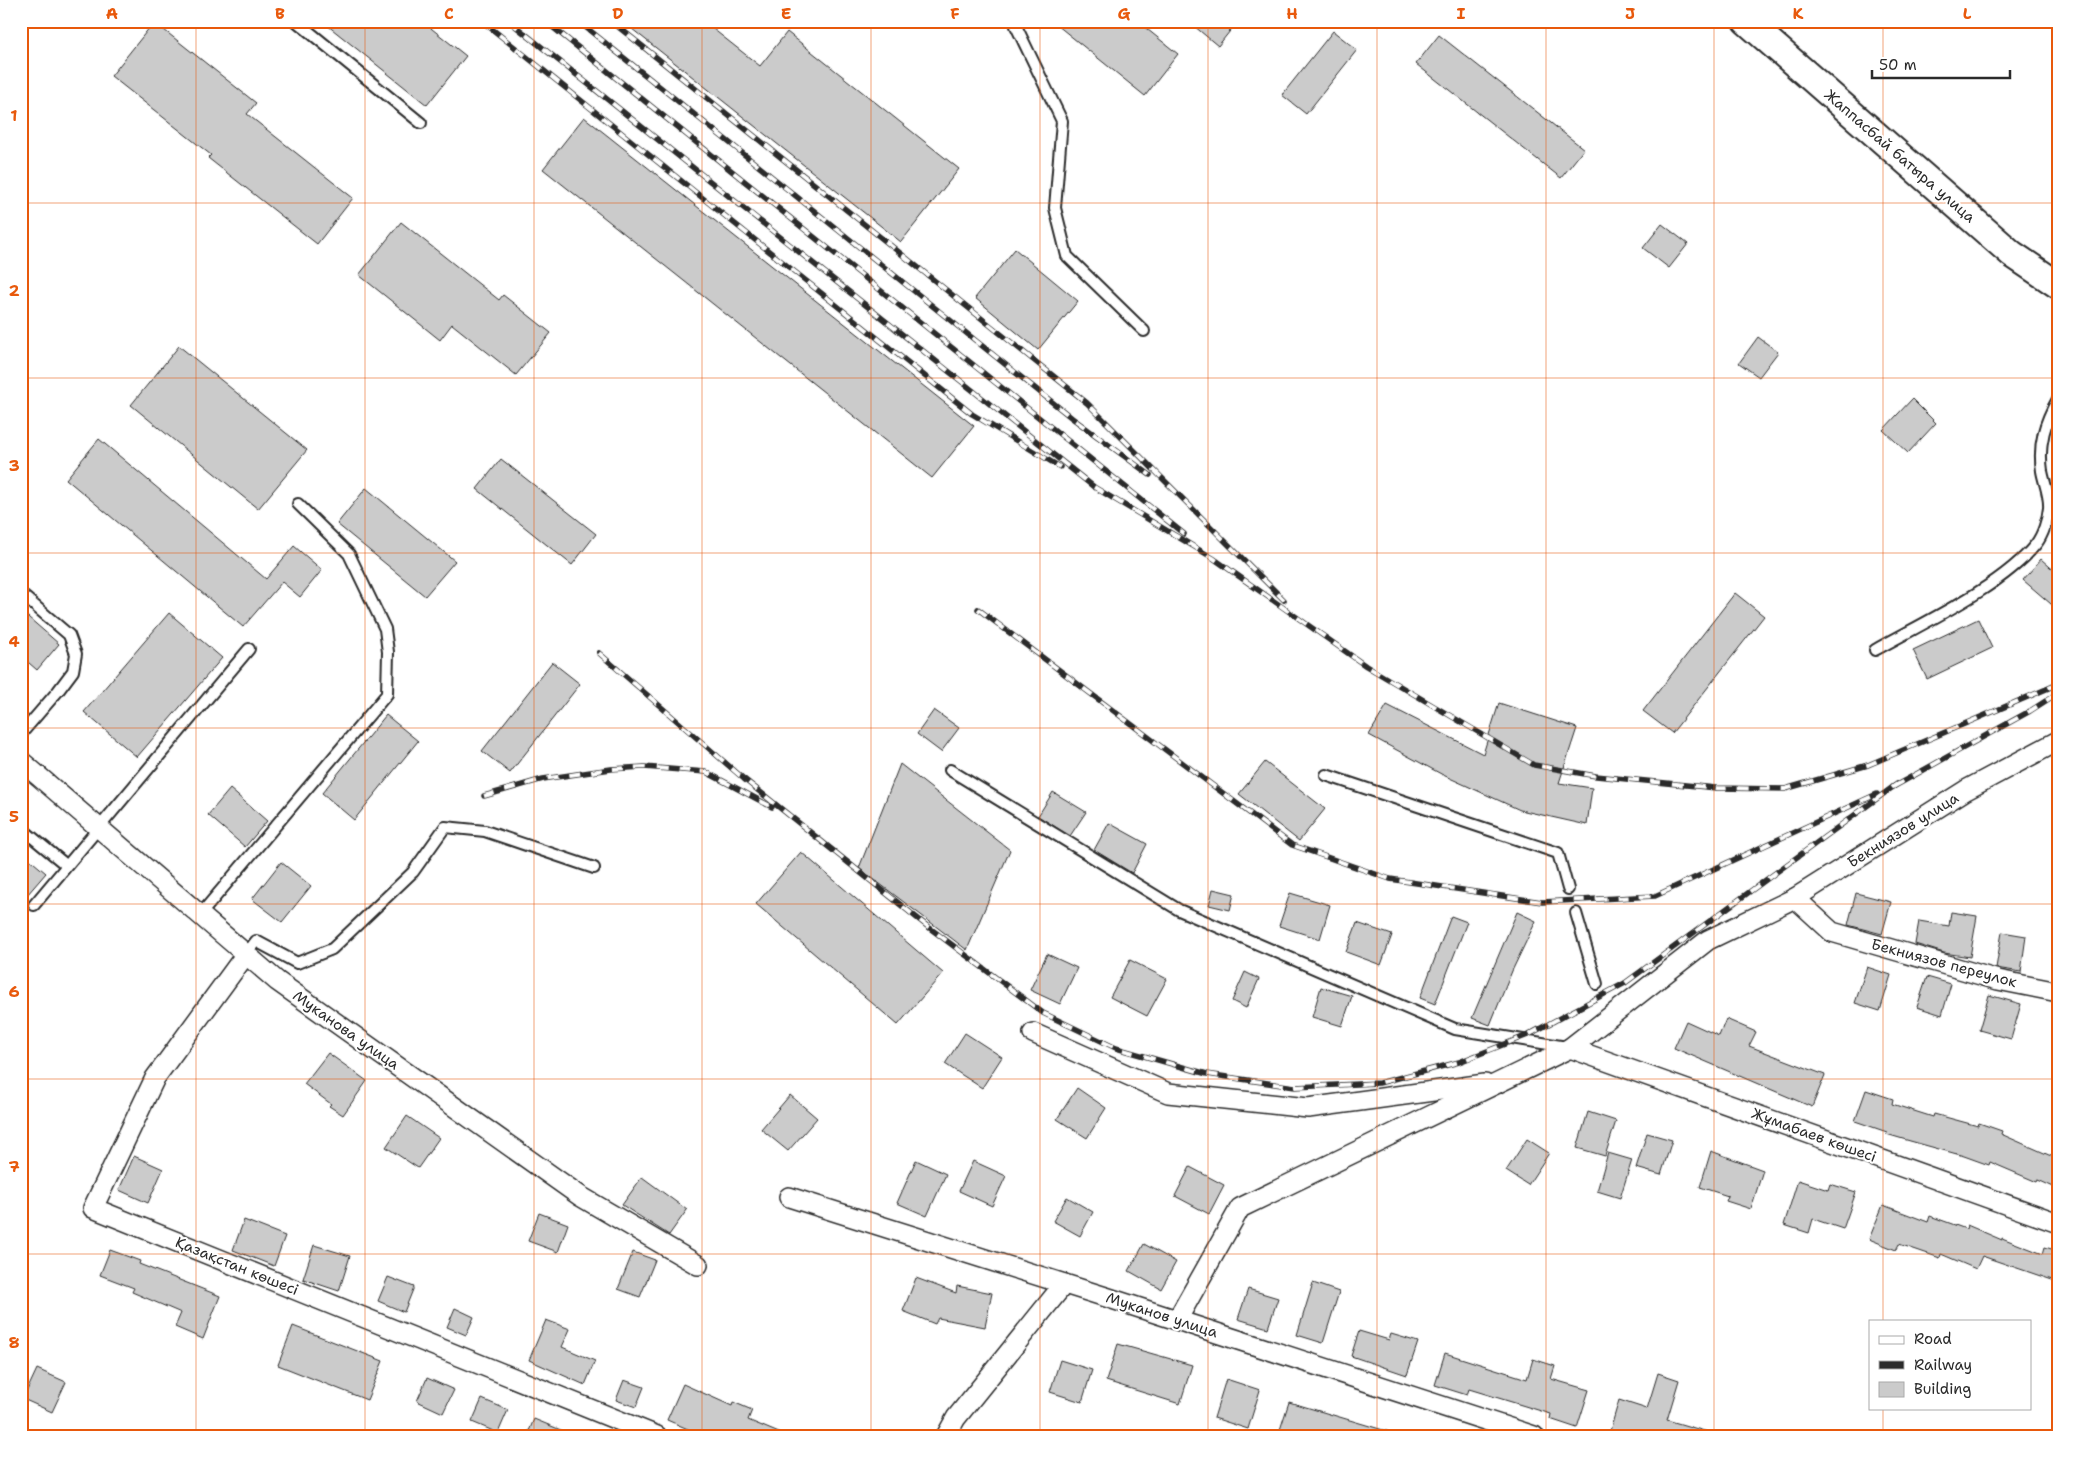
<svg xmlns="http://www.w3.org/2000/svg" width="2079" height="1457" font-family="'Shantell Sans',sans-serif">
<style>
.building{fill:#cbcbcb;stroke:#2b2b2b}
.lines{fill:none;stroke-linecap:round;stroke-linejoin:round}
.service-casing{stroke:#2b2b2b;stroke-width:14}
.minor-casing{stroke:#2b2b2b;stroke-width:22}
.secondary-casing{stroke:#2b2b2b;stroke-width:30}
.service{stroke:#fff;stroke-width:10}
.minor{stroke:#fff;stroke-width:19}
.secondary{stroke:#fff;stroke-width:26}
.rail-casing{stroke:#2b2b2b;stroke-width:5.5}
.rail{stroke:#fff;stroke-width:4;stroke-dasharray:11;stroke-linecap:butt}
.grid{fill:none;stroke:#e8590c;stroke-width:1;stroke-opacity:0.55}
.labels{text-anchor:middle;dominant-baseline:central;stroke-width:4;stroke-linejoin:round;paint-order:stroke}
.street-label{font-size:15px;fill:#2b2b2b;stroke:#fff}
.neatline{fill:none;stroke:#e8590c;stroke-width:2}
.grid-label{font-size:16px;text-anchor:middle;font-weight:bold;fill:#e8590c}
</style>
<rect width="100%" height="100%" fill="#fff"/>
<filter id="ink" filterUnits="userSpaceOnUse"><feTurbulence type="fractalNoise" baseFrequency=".02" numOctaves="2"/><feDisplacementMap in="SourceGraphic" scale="10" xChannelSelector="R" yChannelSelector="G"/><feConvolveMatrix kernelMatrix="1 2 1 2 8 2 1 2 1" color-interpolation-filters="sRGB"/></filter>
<g filter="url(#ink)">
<g class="building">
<path d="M322 21H422L466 56 427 105Z"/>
<path d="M622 21H703L760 66 787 32 959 169 901 242Z"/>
<path d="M1052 21H1137L1178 54 1145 96Z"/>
<path d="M1188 21H1238L1218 46Z"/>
<path d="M154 22 256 103 247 114 353 198 317 244 208 158 211 155 111 76Z"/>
<path d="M1333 31 1357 50 1306 114 1282 95Z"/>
<path d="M1439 35 1584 149 1561 178 1416 64Z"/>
<path d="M584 117 974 426 932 478 543 169Z"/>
<path d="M401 222 499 300 503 295 551 333 516 375 452 324 440 340 359 275Z"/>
<path d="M1662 224 1688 244 1669 268 1643 248Z"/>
<path d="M1015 249 1078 301 1038 350 975 298Z"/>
<path d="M1758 337 1778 352 1759 377 1739 363Z"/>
<path d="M179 346 307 450 258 509 131 405Z"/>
<path d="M1912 399 1936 423 1908 453 1883 430Z"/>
<path d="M99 439 266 579 294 546 322 570 300 597 282 582 243 627 66 479Z"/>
<path d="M501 459 596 534 572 565 477 489Z"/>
<path d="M366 488 455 561 425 596 337 524Z"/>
<path d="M2041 559 2058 574V610L2023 580Z"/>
<path d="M1735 593 1764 616 1672 733 1643 711Z"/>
<path d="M21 611 59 644 37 670 21 656Z"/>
<path d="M169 613 222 658 137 757 84 712Z"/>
<path d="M1978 619 1992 648 1927 679 1913 650Z"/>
<path d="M552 662 580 684 510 773 482 751Z"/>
<path d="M1499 703 1577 728 1559 783 1592 788 1587 825 1520 810 1443 775 1369 735 1387 705 1483 754Z"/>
<path d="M934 710 959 728 941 752 917 734Z"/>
<path d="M386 715 418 741 354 820 322 793Z"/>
<path d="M1265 762 1325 809 1299 841 1239 794Z"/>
<path d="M900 764 1010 850 967 950 859 868Z"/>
<path d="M230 789 267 821 245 847 208 815Z"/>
<path d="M1053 792 1086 812 1070 836 1038 816Z"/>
<path d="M1109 823 1147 844 1132 873 1094 850Z"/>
<path d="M21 852 46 873 21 902Z"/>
<path d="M801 852 943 973 898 1025 756 904Z"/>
<path d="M281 862 311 886 282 922 252 899Z"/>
<path d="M1213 889 1234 894 1230 910 1209 905Z"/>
<path d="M1290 893 1330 905 1320 939 1279 926Z"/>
<path d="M1856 893 1891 902 1882 934 1848 925Z"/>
<path d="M1517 912 1536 921 1512 971 1490 1025 1472 1018Z"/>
<path d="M1951 912 1977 916 1970 957 1944 953 1915 944 1919 921 1949 926Z"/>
<path d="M1451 916 1467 922 1435 1004 1420 998Z"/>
<path d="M1357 923 1392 935 1381 965 1346 952Z"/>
<path d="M2002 932 2026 936 2021 972 1996 968Z"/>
<path d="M1047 954 1077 968 1060 1004 1030 990Z"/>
<path d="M1130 960 1167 979 1147 1016 1110 997Z"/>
<path d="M1867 967 1891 975 1880 1011 1855 1003Z"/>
<path d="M1245 972 1259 979 1246 1008 1232 1001Z"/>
<path d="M1927 977 1951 984 1942 1015 1917 1007Z"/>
<path d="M1321 987 1352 996 1342 1026 1312 1017Z"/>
<path d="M1989 995 2021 1004 2011 1039 1979 1030Z"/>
<path d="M1726 1019 1756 1032 1749 1046 1825 1075 1812 1107 1674 1048 1686 1021 1719 1036Z"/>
<path d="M965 1033 1002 1057 982 1088 945 1064Z"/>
<path d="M328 1053 367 1081 343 1115 329 1106 331 1104 304 1084Z"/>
<path d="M1077 1088 1106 1108 1087 1138 1057 1119Z"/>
<path d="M1866 1090 1893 1099 1892 1104 1933 1117 1934 1114 1978 1126 1979 1123 2002 1131 2001 1134 2058 1159V1189L2038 1180 2037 1182 1990 1162 1989 1165 1964 1156 1903 1139 1886 1134 1887 1132 1855 1121Z"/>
<path d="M790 1095 817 1118 788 1151 761 1129Z"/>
<path d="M1588 1112 1616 1121 1605 1156 1577 1148Z"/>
<path d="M407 1116 439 1138 418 1168 386 1147Z"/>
<path d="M1647 1133 1672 1140 1661 1175 1636 1168Z"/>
<path d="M1527 1139 1549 1153 1528 1185 1506 1171Z"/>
<path d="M1711 1151 1763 1170 1751 1209 1726 1201 1728 1196 1700 1187Z"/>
<path d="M1608 1153 1632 1160 1620 1198 1597 1191Z"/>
<path d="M134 1156 163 1169 148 1203 119 1190Z"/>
<path d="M916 1160 946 1174 927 1216 897 1203Z"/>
<path d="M973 1161 1006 1176 992 1206 959 1191Z"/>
<path d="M1190 1167 1224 1185 1209 1214 1175 1196Z"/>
<path d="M642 1177 687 1210 669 1235 622 1205Z"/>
<path d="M1798 1180 1828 1190 1830 1184 1856 1192 1843 1229 1813 1219 1809 1233 1784 1225Z"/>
<path d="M1067 1197 1093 1212 1080 1236 1053 1221Z"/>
<path d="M1883 1205 1928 1222 1930 1216 1966 1229 1967 1225 2002 1240V1238L2043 1254 2045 1247 2058 1251V1282L1982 1256 1976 1269 1941 1254 1940 1258 1899 1244 1896 1250 1869 1239Z"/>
<path d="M539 1213 568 1224 558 1252 528 1241Z"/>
<path d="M244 1220 285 1236 274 1266 233 1250Z"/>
<path d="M1144 1244 1176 1262 1161 1289 1129 1271Z"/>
<path d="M314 1245 350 1256 339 1291 303 1279Z"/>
<path d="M110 1250 140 1261 139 1264 220 1296 203 1339 175 1327 181 1313 132 1292 134 1288 100 1275Z"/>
<path d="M633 1252 655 1260 640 1297 618 1289Z"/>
<path d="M388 1277 414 1287 404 1312 378 1301Z"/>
<path d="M916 1278 956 1293 957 1286 992 1293 985 1327 938 1318 935 1324 903 1311Z"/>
<path d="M1313 1283 1339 1292 1323 1343 1297 1335Z"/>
<path d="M1248 1289 1278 1298 1268 1328 1238 1319Z"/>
<path d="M455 1308 474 1317 466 1335 447 1327Z"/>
<path d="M546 1320 570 1329 562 1347 595 1361 585 1385 529 1360Z"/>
<path d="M293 1326 383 1361 367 1400 278 1365Z"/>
<path d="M1359 1331 1389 1340 1391 1334 1418 1342 1407 1375 1351 1356Z"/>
<path d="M1118 1344 1192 1365 1180 1404 1106 1381Z"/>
<path d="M1445 1353 1527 1379 1533 1359 1555 1366 1551 1379 1589 1390 1577 1428 1550 1419 1551 1414 1469 1389 1467 1395 1435 1385Z"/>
<path d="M1060 1360 1092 1370 1082 1402 1050 1392Z"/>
<path d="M37 1369 66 1382 52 1412 23 1399Z"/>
<path d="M1658 1373 1679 1380 1667 1420 1708 1432 1707 1436H1626L1610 1431 1619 1400 1647 1409Z"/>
<path d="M427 1378 454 1390 443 1413 417 1401Z"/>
<path d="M1226 1379 1260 1390 1248 1429 1214 1418Z"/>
<path d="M624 1380 644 1387 636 1407 616 1400Z"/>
<path d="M683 1384 732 1406 733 1402 752 1410 748 1420 786 1436H704L667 1420Z"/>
<path d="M482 1399 508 1410 498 1433 472 1422Z"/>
<path d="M1289 1402 1390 1432 1389 1436H1278Z"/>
<path d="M534 1419 573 1435V1436H527Z"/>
</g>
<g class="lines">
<defs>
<g id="service">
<path d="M296 21 421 123"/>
<path d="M1017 21 1016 26 1062 121 1055 208 1067 256 1144 331"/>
<path d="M21 594 69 635 76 654 73 671 58 691 21 734"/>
<path d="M1875 650C1923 623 2003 586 2036 544 2043 535 2048 519 2049 508 2050 495 2044 483 2042 471 2038 443 2045 422 2058 399"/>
<path d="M950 770 1179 910 1455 1029 1567 1047"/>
<path d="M1326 775 1558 853 1568 889"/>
<path d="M21 828 66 865"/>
<path d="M34 905 249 649"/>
<path d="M1576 913 1597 984"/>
<path d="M200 915 387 694 388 652 385 629 349 554 298 504"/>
<path d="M246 954 256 941 297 963 332 949 413 872 445 827 485 831 594 868"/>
</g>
<g id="minor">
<path d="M2058 741 1966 790 1795 898 1832 932 1998 980 2058 992"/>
<path d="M21 761 277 981 580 1196 698 1265"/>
<path d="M246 954 155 1078 93 1208 657 1436"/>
<path d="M1033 1033 1168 1093 1308 1108 1485 1084"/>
<path d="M1570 1048 2058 1223"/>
<path d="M789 1197 1109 1298 1534 1436"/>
<path d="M1177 1320 1240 1208 1570 1048 1708 940 1795 898"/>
<path d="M946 1436 956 1418 1064 1284"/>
</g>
<path id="secondary" d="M1746 21 2012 254 2058 285"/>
</defs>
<use href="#service" class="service-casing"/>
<use href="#minor" class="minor-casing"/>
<use href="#secondary" class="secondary-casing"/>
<use href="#service" class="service"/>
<use href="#minor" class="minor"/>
<use href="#secondary" class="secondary"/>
<defs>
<g id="rail">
<path d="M482 21 972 414 1060 467"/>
<path d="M509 21 1094 487 1213 558 1366 666 1534 765 1596 776 1716 788 1785 789 1868 765 2058 684"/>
<path d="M545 21 1184 534"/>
<path d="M578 21 1072 418 1150 475"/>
<path d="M611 21 1087 403 1284 600"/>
<path d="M978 609 1292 845 1390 879 1542 902 1655 896 1877 794"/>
<path d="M599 653 744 779 927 926 1043 1013 1116 1048 1207 1074 1295 1087 1379 1083 1459 1062 1528 1035 1625 983 1897 784"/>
<path d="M1893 787 2030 711 2058 693"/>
<path d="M484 796 543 779 611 769 644 767 706 772 772 807"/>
</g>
</defs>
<use href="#rail" class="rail-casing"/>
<use href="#rail" class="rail"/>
</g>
</g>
<path class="grid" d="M196 21V1436M365 21V1436M534 21V1436M702 21V1436M871 21V1436M1040 21V1436M1208 21V1436M1377 21V1436M1546 21V1436M1714 21V1436M1883 21V1321M21 203H2058M21 378H2058M21 553H2058M21 728H2058M21 904H2058M21 1079H2058M21 1254H2058M1883 1408V1436"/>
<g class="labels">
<g class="street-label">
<text transform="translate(1900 156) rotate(41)">Жаппасбай батыра улица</text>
<text transform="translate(1903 830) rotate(-32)">Бекниязов улица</text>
<text transform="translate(1944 963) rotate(15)">Бекниязов переулок</text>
<text transform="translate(346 1030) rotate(35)">Муканова улица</text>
<text transform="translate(1814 1135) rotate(20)">Жұмабаев көшесі</text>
<text transform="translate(237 1266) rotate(22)">Қазақстан көшесі</text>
<text transform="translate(1162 1315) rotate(18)">Муканов улица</text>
</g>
</g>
<rect width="2079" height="1457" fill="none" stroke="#fff" stroke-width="55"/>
<rect x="1869" y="1320" width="162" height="90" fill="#ffffff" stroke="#aaaaaa"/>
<rect x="1879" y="1336" width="25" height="8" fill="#ffffff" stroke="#aaaaaa"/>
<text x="1914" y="1344" font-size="15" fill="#2b2b2b">Road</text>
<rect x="1879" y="1361" width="25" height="8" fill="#2b2b2b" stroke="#aaaaaa"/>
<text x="1914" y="1370" font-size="15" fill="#2b2b2b">Railway</text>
<rect x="1879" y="1382" width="25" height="15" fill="#cbcbcb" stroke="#aaaaaa"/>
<text x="1914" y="1394" font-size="15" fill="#2b2b2b">Building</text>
<path d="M1872 70v8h138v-8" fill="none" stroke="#2b2b2b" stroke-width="2.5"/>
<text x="1879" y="70" font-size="15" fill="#2b2b2b" stroke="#ffffff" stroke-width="4" paint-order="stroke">50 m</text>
<rect x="28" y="28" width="2024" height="1402" class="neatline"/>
<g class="grid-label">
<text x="112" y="19">A</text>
<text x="280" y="19">B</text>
<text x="449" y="19">C</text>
<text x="618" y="19">D</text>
<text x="786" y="19">E</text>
<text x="955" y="19">F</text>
<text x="1124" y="19">G</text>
<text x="1292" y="19">H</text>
<text x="1461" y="19">I</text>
<text x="1630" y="19">J</text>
<text x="1798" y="19">K</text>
<text x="1967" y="19">L</text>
<text x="14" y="121">1</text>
<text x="14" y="296">2</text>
<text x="14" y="471">3</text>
<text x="14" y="647">4</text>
<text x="14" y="822">5</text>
<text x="14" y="997">6</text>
<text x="14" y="1172">7</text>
<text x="14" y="1348">8</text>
</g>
</svg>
